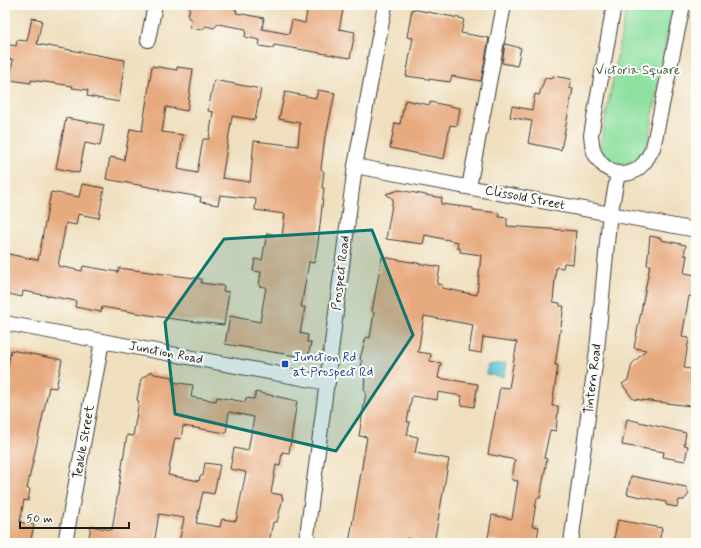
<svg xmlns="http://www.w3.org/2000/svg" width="701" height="548" font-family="Mynerve,sans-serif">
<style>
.green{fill:#8ee0a1;stroke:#557e5e}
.water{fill:#53bcd0;stroke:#386c76}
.building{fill:#e7aa7f;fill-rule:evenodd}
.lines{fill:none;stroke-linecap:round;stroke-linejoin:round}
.minor-casing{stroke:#3c3934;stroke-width:16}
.minor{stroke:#fff;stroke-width:14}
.marked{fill:#0f766e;fill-opacity:0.2;stroke:#0f766e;stroke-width:3;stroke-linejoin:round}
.transit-dot{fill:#1a4fb4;stroke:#fdfcf7;stroke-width:1.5}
.labels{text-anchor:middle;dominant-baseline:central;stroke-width:4;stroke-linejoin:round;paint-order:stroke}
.park-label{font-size:13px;fill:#44614b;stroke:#fdfcf7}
.street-label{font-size:13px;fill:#1c1c1c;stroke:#fdfcf7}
.transit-label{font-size:13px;fill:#164399;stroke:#fdfcf7;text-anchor:start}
</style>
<rect width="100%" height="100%" fill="#fdfcf7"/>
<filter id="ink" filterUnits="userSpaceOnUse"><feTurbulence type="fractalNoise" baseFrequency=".025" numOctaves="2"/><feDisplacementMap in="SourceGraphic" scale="8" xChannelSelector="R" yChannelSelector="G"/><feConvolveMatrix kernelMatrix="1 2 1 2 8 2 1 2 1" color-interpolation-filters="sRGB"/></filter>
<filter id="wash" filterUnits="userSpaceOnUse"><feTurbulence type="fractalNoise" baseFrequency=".012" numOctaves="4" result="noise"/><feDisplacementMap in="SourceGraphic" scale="16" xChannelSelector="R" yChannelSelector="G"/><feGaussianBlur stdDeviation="0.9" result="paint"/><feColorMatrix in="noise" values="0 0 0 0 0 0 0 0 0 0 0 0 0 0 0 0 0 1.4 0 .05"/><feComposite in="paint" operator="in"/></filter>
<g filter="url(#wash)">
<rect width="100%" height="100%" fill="#efdfbe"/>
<path class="green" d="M627 5H673L648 141 640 157 629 163 617 164 611 162 605 157 600 147Z"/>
<path class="water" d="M506 363 504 377 486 374 488 365Z"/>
<g id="blocks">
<g class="building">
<path d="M190 5H235V10H237L236 13 264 18 262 29 289 34 292 20 305 23 308 5H344L339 29 355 32 350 58 274 45 273 48 259 46 260 40 245 37 246 29 218 24 214 28 206 26 202 30 190 28 191 18H188Z"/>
<path d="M412 9 464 19 461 33 489 38 481 81 452 76 450 82 406 76 413 38 407 37Z"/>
<path d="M32 18 42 20 37 44 125 60 119 102 87 96 88 90 72 88 73 86 31 80V83L10 80 13 60 5 58V44L16 46 17 40 27 41Z"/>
<path d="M505 44 521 48 517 66 502 63Z"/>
<path d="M152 66 177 70V67L193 69 187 111 166 107 162 132 183 135 178 169 197 173 203 139H209L213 112 208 111 214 80 261 89 255 120 232 116 222 178 250 182 254 141 298 146 300 123 279 119 285 92 316 98 318 90 335 93 326 136H325L321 169 324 172 322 188H324L318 243 314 263 309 262 301 307H305L300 333 308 335 307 342H311L308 358 225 344 230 316 260 322 266 287 259 286 261 272 253 271 255 259 262 260 267 233 282 236 285 214 255 210 256 199 220 195 218 205 207 203 200 202 201 197 159 190 160 189 106 179 110 157 124 160 130 129 142 131Z"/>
<path d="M553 76 571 79 569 88 573 89 561 150 528 143 532 121 510 117 512 106 532 110 535 94 539 95 545 78 552 79Z"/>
<path d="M405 100 430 105V102L460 108 457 126 450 125 444 159 390 148 395 123 400 124Z"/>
<path d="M66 118 104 125 100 146 85 143 79 173 56 168Z"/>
<path d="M82 184 104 188 99 218 78 214 76 225 66 223 58 266 82 271 83 266 118 272 119 268 202 279 201 283 224 286 223 291 229 292 224 325 173 319 102 307 101 312 75 307 76 301 23 291 22 297 5 293V272L8 254 38 260 51 192 79 197Z"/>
<path d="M399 190 442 198 441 204 473 208V210L499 213V217L507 218V226L576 231 573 264 564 263 563 268 556 267 553 302 560 303V306H564L555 365H558L552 406H558V409L556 431 550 430 544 458 547 459 540 498H537L532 526 539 527 536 543H505L488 538 492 515 512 519 518 481 512 480 515 460 488 454 500 387 509 388 517 342 483 337 481 353 469 351 473 325 424 316 418 352 431 354 430 361 441 363 438 378 478 384 474 407 461 405 462 396 438 392 437 400 412 396 407 422H410L407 435 418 437 415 453 449 459 434 543 406 538 405 543H349L367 437 359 436 366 392 364 390 365 374 360 373 362 361 360 359 366 337 370 338 374 313 372 311 382 257 440 267 437 284 442 285V288L477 295 481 255 460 252V248H457L458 242 425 235 423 244 386 239 393 199 386 194Z"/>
<path d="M650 236 661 238V240L686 245 684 255H687L684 273 696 275V297L689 296 682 337 689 338 684 368 696 370 691 406 633 399 622 384 628 380 632 364 646 350 634 348 650 265H647Z"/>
<path d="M11 350 62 360 56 388 49 387 27 489H30L28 501 24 500 20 522 34 525 30 543 5 540V383Z"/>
<path d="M152 371 154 374 173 377 172 382 193 385 191 397 216 401 217 397 245 402 246 398 254 399 256 392 297 401 289 453 282 452 280 466 276 465 271 493 282 495V498H283L277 522H273L269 543H179L184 518 159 514 154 543H88L91 526 112 530 127 435 133 436 139 401 137 400 141 379ZM229 412 254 417 248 451 234 448 230 469 246 472 236 521 222 519 220 527 196 523 203 492 214 494 220 465 205 463 203 476H200L199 481 168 475 175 438 181 439 183 426 226 433Z"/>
<path d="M627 419 686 433 684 445 688 446 685 461 663 457 664 452 622 445Z"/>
<path d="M631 476 686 487 689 494 684 500H679L677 507 666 505V502L627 494Z"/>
<path d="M618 520 662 528 659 543H613Z"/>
</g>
</g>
</g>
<g filter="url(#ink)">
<use href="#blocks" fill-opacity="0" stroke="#3c3934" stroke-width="1"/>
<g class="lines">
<defs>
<g id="minor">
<path d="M614 5 591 135C592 141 592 151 596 156 606 173 627 182 643 164 647 160 650 153 653 148L683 5"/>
<path d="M148 40 155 5"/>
<path d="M355 166 696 230"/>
<path d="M469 187 504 5"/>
<path d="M5 323 328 383"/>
<path d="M65 543 102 341"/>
<path d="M306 543 355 166 385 5"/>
<path d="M571 543 597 350 609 222 618 173"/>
</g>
</defs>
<use href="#minor" class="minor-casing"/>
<use href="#minor" class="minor"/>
</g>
</g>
<path class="marked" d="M372 230 413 335 336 451 175 414 165 322 224 239Z"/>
<rect class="transit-dot" x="281" y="360" width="8" height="8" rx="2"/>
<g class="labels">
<g class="park-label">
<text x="638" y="70">Victoria Square</text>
</g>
<g class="street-label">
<text transform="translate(525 198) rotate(11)">Clissold Street</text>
<text transform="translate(341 273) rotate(-83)">Prospect Road</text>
<text transform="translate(166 353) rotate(11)">Junction Road</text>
<text transform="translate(593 379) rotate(-83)">Tintern Road</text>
<text transform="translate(84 442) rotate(-80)">Teakle Street</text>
</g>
<g class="transit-label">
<text x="293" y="357">Junction Rd<tspan x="293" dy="15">at Prospect Rd</tspan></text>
</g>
</g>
<rect width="701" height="548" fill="none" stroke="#fdfcf7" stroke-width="20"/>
<path d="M20 522v6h109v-6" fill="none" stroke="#1c1c1c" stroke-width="2"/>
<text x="26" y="522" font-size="12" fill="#1c1c1c" stroke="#fdfcf7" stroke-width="3" paint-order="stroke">50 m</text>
</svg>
